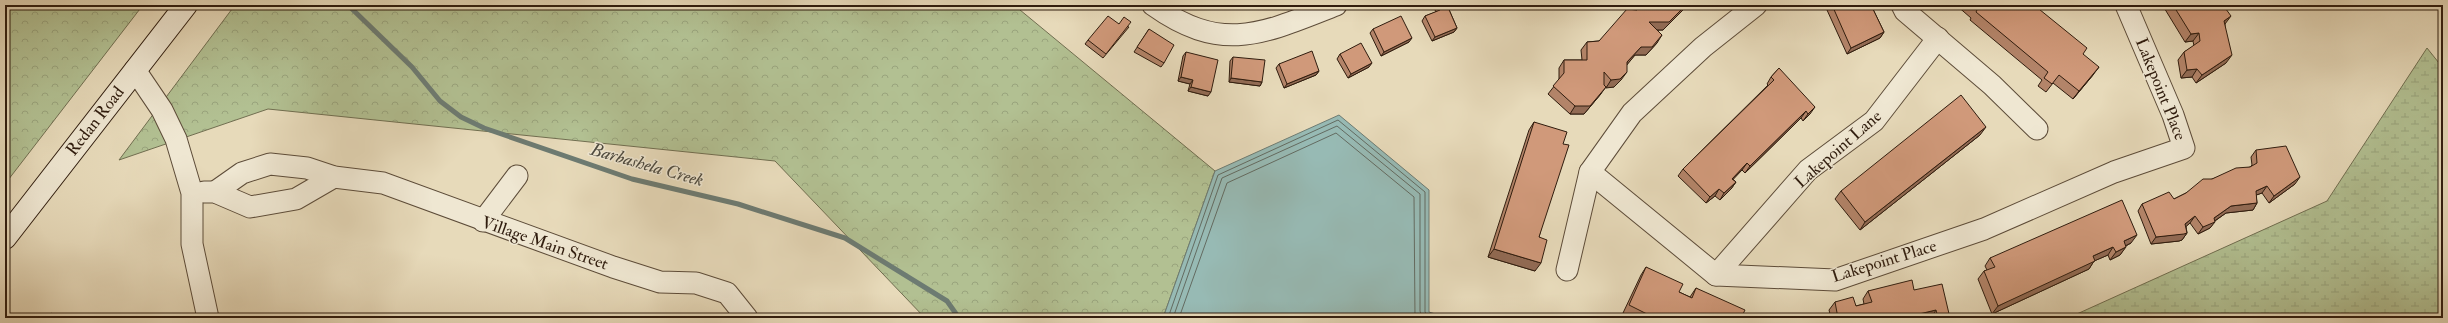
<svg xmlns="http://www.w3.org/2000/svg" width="2448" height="323" font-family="'IM FELL Double Pica',serif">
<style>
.forest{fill:url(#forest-crowns);stroke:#706e50}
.wetland{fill:url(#wetland-marsh);stroke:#706e50}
.water{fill:#97bab4;stroke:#6d7b72}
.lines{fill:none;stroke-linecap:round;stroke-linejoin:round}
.shore{stroke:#636b61;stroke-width:1}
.stream{stroke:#6d7b72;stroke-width:5}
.minor-casing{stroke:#5d4c39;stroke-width:23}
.secondary-casing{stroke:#2f1c0e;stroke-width:24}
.minor{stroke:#efe7d2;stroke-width:21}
.secondary{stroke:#efe7d2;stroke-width:22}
.wall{fill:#b38469;stroke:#2f1c0e}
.shaded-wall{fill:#926b55;stroke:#2f1c0e}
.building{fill:#d0997a;stroke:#2f1c0e}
.labels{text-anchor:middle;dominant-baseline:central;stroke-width:3;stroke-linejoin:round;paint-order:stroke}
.street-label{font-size:17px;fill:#2f1c0e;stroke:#efe7d2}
.water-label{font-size:18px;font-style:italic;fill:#4e4b40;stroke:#efe7d2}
</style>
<defs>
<pattern id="forest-crowns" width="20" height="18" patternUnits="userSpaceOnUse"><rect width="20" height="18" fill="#b2c092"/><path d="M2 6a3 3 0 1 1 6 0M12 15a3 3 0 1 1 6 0" fill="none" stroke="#99a47d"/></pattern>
<pattern id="wetland-marsh" width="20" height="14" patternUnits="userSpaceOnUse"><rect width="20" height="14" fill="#b2c092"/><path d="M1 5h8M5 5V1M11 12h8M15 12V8" fill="none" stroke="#99a47d"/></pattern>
</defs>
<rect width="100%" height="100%" fill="#e7daba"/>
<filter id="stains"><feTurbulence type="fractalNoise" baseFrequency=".005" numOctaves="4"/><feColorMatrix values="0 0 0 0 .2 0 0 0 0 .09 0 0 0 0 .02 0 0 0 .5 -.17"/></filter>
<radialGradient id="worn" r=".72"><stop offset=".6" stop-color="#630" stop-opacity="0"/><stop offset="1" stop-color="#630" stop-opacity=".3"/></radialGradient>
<g class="forest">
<path d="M5 5H143L5 184Z"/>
<path d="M235 5H1014L1215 171 1163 318H925L775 161 268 109 119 160Z"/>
</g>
<path class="wetland" d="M2427 48 2443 68V318H2068L2327 201Z"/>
<path class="water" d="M1339 115 1429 190V312L1448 318H1163L1215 171Z"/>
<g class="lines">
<g class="shore">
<path d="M1168 318 1218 175 1338 120 1425 192V312L1427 315 1434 318"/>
<path d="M1173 318 1222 178 1337 126 1420 194V311L1422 318"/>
<path d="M1179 318 1227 183 1336 133 1414 197 1415 318"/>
</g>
<path class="stream" d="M348 5 412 67 440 101 461 117 484 128 632 179 738 204 845 238 947 301 959 318"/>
<defs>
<g id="minor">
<path d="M1153 5C1223 55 1264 33 1336 5"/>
<path d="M1756 5 1703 47 1632 113 1590 172 1716 275 1835 280 1984 229 2114 172 2184 148 2173 115 2126 5"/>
<path d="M1902 5 1905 11 1992 85 2037 129"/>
<path d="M135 70 162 110 176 139 192 193V244L208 318"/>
<path d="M204 192H215L250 207 296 199 334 177"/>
<path d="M215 192 242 173 270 164 307 168 334 177 383 183 613 267 660 282 696 283 727 293 747 318"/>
<path d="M483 221 517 176"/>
<path d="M1567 270 1590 172"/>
<path d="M1716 275 1808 170 1874 121 1938 38"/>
</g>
<path id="secondary" d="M5 238 186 5"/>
</defs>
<use href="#minor" class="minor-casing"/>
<use href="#secondary" class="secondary-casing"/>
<use href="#minor" class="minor"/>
<use href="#secondary" class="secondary"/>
</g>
<g class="wall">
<path d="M1434 5H1447L1457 28 1454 32 1432 41 1422 21 1425 16 1436 12 1433 6Z"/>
<path d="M1831 5H1871L1884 32 1880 38 1847 54 1827 10Z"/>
<path d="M1956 5H2034L2083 54 2093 75 2073 99 2053 83 2046 92 2038 86 2042 80 1970 20 1971 18Z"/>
<path d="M2164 5H2223L2225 24 2226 63 2196 83 2192 77 2181 78 2178 60 2184 52 2194 46 2193 41 2185 42 2163 6Z"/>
<path d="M1685 8 1663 30H1658L1657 43 1646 55H1635L1627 64 1621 80 1614 87H1605L1600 95 1584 114H1570L1548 94 1559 80V68L1564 60H1582L1581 50 1587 42 1599 41 1637 10Z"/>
<path d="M1119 24 1129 27 1103 58 1085 44 1088 40Z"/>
<path d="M1149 29 1164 63 1161 67 1134 52Z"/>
<path d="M1373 29 1409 42 1381 56 1370 33Z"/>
<path d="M1186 52 1208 96 1188 91 1190 84 1178 81 1183 56Z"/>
<path d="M1340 54 1369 67 1348 78 1337 59Z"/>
<path d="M1233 57 1262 82 1260 86 1229 82 1230 61Z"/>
<path d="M1279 64 1319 71 1316 75 1284 88 1276 68Z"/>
<path d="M1779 68 1810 114 1803 121 1801 118 1745 173 1742 170 1733 179 1736 182 1731 189 1720 200 1715 196 1706 203 1678 176 1683 169 1768 85 1767 84 1771 77Z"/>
<path d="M1534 122 1563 144 1539 237 1535 271 1488 257 1529 130Z"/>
<path d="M1980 135 1860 230 1835 199 1841 191Z"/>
<path d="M2256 150 2295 184 2269 203 2262 193 2256 195 2257 203 2253 210 2226 213 2215 221 2210 228 2198 234 2190 223 2186 226 2187 233 2182 240 2179 241 2151 244 2138 211 2142 204 2174 199 2186 193 2212 179 2250 167 2252 165 2251 157Z"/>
<path d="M2131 243 2126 246 2120 255 2110 260 2108 255 2094 261 2089 269 1992 314 1978 279 1984 271 1987 270 1985 266 1990 258Z"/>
<path d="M1646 267 1679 292 1690 297 1696 288 1741 318H1633L1623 313 1641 275Z"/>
<path d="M1914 290 1950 318H1831L1829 310 1835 302 1856 306 1864 304 1863 299 1868 291Z"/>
</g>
<g class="shaded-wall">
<path d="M1686 5H1687L1685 8 1663 30H1644L1649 22Z"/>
<path d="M2231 16 2225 24 2218 29 2224 21Z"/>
<path d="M1457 28 1454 32 1432 41 1435 37Z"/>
<path d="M1884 32 1880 38 1847 54 1851 48Z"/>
<path d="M2199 33 2193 41 2185 42 2191 34Z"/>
<path d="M1662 35 1657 43 1646 55H1635L1622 71 1627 62 1641 47Z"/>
<path d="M1412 38 1409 42 1381 56 1384 52Z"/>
<path d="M2232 55 2226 63 2196 83 2202 75Z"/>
<path d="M1372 63 1369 67 1348 78 1351 74Z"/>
<path d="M2099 67 2093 75 2073 99 2079 91Z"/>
<path d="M2197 69 2192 77 2181 78 2187 70Z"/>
<path d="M1319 71 1316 75 1284 88 1287 84Z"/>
<path d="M1627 72 1621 80 1614 87 1606 88 1611 80Z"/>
<path d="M1181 77 1193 80 1190 84 1178 81Z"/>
<path d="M1231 78 1262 82 1260 86 1229 82Z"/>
<path d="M1191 87 1211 92 1208 96 1188 91Z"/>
<path d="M1606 87 1600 95 1584 114H1570L1575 106Z"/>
<path d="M1815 107 1810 114 1803 121 1808 114Z"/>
<path d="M1806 111 1801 118 1745 173 1750 166Z"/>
<path d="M1986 127 1980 135 1860 230 1865 222Z"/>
<path d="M1747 163 1742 170 1727 186 1732 179Z"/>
<path d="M2300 177 2295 184 2269 203 2274 196Z"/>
<path d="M1736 182 1731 189 1720 200 1724 193Z"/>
<path d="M2267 186 2262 193 2251 197 2256 191Z"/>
<path d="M1719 189 1715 196 1706 203 1710 197Z"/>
<path d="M2257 203 2253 210 2226 213 2213 222H2215L2210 228 2198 234 2203 227 2214 218 2231 206Z"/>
<path d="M2195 216 2190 223 2181 231 2185 224Z"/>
<path d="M2187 233 2182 240 2179 241 2151 244 2156 237Z"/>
<path d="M2137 235 2131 243 2119 249 2124 241Z"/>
<path d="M2113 247 2108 255 2094 261 2089 269 1992 314 1998 306 2093 256Z"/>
<path d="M2126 247 2120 255 2110 260 2116 252Z"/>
<path d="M1494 249 1541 263 1535 271 1488 257Z"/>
<path d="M1936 310 1931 318H1916L1919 314Z"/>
</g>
<g class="building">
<path d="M1437 5H1447L1457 28 1435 37 1425 16 1440 10Z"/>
<path d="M1641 5H1686L1669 22H1649L1662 35 1652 47H1641L1627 62V72L1620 79 1611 80 1604 72V85L1606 87 1590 106H1575L1553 86 1564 73V60H1587V42L1599 41 1627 9 1637 10Z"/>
<path d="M1832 5H1871L1884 32 1851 48Z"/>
<path d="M1971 5H2034L2087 48 2083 54 2099 67 2079 91 2059 75 2052 84 2044 78 2048 72 1976 12 1977 10Z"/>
<path d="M2173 5H2223L2231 16 2224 21 2232 55 2202 75 2197 69 2187 70 2184 52 2200 41 2199 33 2191 34Z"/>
<path d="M1108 16 1119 24 1124 17 1131 22 1106 54 1088 40Z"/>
<path d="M1401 16 1412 38 1384 52 1373 29Z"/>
<path d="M1149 29 1174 45 1164 63 1137 47Z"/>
<path d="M1361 43 1372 63 1351 74 1340 54Z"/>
<path d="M1312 51 1319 71 1287 84 1279 64Z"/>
<path d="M1186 52 1218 60 1211 92 1191 87 1193 80 1181 77Z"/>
<path d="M1233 57 1265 60 1262 82 1231 78Z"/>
<path d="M1779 68 1815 107 1808 114 1806 111 1750 166 1747 163 1732 179 1736 182 1724 193 1719 189 1710 197 1683 169 1774 80 1771 77Z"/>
<path d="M1961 95 1986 127 1865 222 1841 191Z"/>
<path d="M1534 122 1567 132 1563 144 1569 145 1539 237 1547 240 1541 263 1494 249Z"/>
<path d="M2286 146 2300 177 2274 196 2267 186 2256 191 2257 203 2231 206 2214 218 2215 222 2203 227 2195 216 2185 224 2187 233 2184 234 2156 237 2142 204 2169 192 2174 199 2186 193 2203 179H2212L2236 168 2250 167 2257 163 2256 150Z"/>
<path d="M2122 200 2137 235 2124 241 2126 247 2116 252 2113 247 2093 256 2095 261 1998 306 1984 271 1995 267 1990 258Z"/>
<path d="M1646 267 1683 284 1679 292 1692 298 1696 288 1745 310 1741 318H1680L1670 314 1669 318H1655L1629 305Z"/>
<path d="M1912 280 1914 290 1942 284 1950 318H1938L1936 310 1919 314 1920 318H1838L1835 302 1853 297 1856 306 1872 302 1868 291Z"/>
<path d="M51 313 58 318H48Z"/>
</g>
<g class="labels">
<g class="street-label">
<text transform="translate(2161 89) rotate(68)">Lakepoint Place</text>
<text transform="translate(95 121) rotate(-52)">Redan Road</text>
<text transform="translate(1838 149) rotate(-41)">Lakepoint Lane</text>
<text transform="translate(545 243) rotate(19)">Village Main Street</text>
<text transform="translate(1884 261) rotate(-17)">Lakepoint Place</text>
</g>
<g class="water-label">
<text transform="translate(647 165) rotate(16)">Barbashela Creek</text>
</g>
</g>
<rect width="2448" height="323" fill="none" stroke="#e7daba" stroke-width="20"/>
<rect x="6" y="6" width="2436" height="311" fill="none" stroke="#2f1c0e" stroke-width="2"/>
<rect x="10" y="10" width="2428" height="303" fill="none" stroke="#2f1c0e"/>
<rect width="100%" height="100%" filter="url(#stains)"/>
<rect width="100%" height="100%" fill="url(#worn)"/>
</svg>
